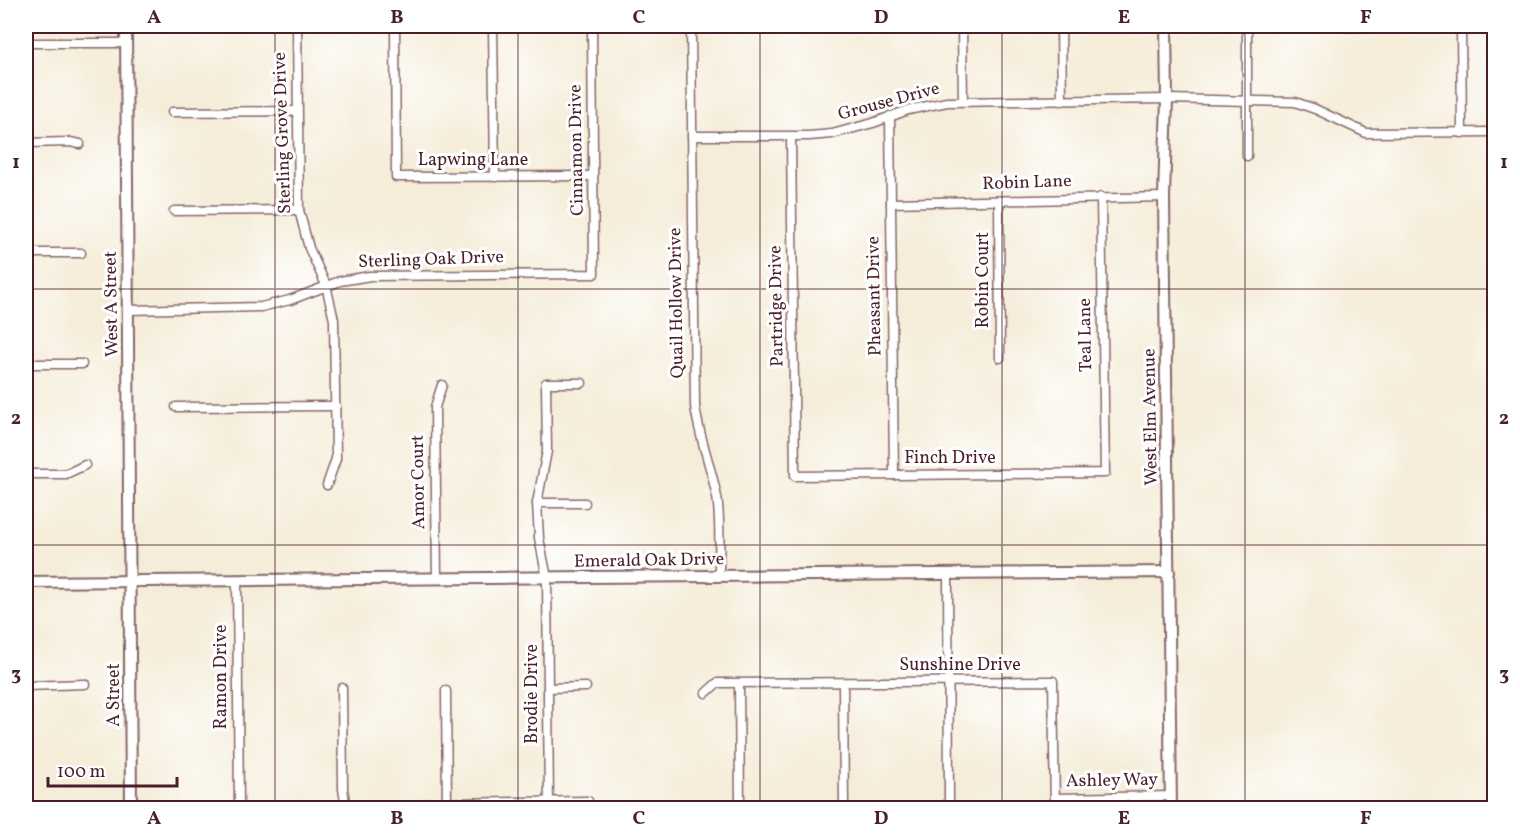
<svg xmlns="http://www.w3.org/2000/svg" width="1520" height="834" font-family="Vollkorn,serif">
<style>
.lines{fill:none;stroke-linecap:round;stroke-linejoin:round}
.minor-casing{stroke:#866768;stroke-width:11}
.tertiary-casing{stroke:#866768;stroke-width:14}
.minor{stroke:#fff;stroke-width:8}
.tertiary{stroke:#fff;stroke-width:10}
.grid{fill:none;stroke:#4a1f2b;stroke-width:1.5;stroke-opacity:0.55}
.labels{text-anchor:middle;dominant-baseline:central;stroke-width:6;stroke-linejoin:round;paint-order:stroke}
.street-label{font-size:18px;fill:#4a1f2b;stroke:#fff}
.neatline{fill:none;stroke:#4a1f2b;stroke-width:2}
.grid-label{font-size:20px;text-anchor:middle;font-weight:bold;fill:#4a1f2b}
</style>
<rect width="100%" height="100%" fill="#fff"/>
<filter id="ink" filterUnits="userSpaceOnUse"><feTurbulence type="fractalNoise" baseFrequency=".0167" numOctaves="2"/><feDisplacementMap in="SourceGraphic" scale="12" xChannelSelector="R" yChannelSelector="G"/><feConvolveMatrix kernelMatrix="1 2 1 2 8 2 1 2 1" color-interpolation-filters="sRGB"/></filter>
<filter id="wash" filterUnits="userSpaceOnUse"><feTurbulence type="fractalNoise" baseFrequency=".008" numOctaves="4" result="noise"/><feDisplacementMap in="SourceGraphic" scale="24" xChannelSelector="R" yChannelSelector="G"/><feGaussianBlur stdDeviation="1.35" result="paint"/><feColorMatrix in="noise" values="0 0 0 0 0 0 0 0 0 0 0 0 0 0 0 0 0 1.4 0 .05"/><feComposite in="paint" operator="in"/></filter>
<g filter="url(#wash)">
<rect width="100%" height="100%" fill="#f5edd9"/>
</g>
<g filter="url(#ink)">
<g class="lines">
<defs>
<g id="minor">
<path d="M297 26 299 210 309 248 326 285 334 320 336 459 327 485"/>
<path d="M395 26 396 177 593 176"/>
<path d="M493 26 495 177"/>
<path d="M691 26 695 406C699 437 711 466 717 497 721 523 719 550 719 577"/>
<path d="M798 26H830"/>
<path d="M962 26 963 101"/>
<path d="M1061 26 1062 101"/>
<path d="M1461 26 1462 133"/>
<path d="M1347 27 1451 26"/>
<path d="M26 43H126"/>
<path d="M172 112 297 111"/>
<path d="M890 116 894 475"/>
<path d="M692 136H809L832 134 873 123 908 110 947 102 1167 99 1295 102 1315 109 1366 133 1494 132"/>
<path d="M791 137 795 476 1105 473 1101 197"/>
<path d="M26 143 70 142 80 144"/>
<path d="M1247 156V26"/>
<path d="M999 202 1000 358"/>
<path d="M891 203 1164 197"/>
<path d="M174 211 299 210"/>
<path d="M26 253H81"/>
<path d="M128 310 261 307 290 300 340 281 370 276 594 274 592 26"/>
<path d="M26 364H82"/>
<path d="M176 407 336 406"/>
<path d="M26 474H66L85 465"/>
<path d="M537 503H585"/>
<path d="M948 575 949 808"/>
<path d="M437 579 435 407 442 385"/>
<path d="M237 580 239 808"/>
<path d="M739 683 740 808"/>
<path d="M843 683 844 808"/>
<path d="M26 686 85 684"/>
<path d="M342 688 343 789 346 808"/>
<path d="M548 688 586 687"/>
<path d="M446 691 447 808"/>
<path d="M706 693 717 683 1053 681 1055 808"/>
<path d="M1055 798 1171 796"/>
<path d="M408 808 432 803H447L588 801"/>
<path d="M549 808 547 578 539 538 537 503 547 451 546 383H582"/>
</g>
<g id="tertiary">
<path d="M126 26 131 808"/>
<path d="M1166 26 1167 99 1164 197 1171 808"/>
<path d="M26 582 1169 572"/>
</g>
</defs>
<use href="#minor" class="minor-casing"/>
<use href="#tertiary" class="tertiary-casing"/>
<use href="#minor" class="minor"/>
<use href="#tertiary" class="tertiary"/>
</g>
</g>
<path class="grid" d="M275 26V808M518 26V808M760 26V808M1002 26V808M1245 26V808M26 289H1494M26 545H1494"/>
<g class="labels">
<g class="street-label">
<text transform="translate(889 102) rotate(-15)">Grouse Drive</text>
<text transform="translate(283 133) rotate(-92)">Sterling Grove Drive</text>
<text transform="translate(577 150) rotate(-91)">Cinnamon Drive</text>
<text x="473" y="160">Lapwing Lane</text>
<text transform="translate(1027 183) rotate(-2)">Robin Lane</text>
<text transform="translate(431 260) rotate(-2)">Sterling Oak Drive</text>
<text transform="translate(983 280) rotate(-90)">Robin Court</text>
<text transform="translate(875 296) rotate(-91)">Pheasant Drive</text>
<text transform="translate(677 303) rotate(-91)">Quail Hollow Drive</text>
<text transform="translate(112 304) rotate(-91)">West A Street</text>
<text transform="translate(777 306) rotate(-91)">Partridge Drive</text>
<text transform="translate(1086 335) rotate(-91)">Teal Lane</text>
<text transform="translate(1151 417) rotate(-91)">West Elm Avenue</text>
<text x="950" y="458">Finch Drive</text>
<text transform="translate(419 482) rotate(-91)">Amor Court</text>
<text transform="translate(649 561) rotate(-1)">Emerald Oak Drive</text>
<text x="960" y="665">Sunshine Drive</text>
<text transform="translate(221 677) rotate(-90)">Ramon Drive</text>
<text transform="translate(532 694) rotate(-90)">Brodie Drive</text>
<text transform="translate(114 695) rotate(-90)">A Street</text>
<text transform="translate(1112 781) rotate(-1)">Ashley Way</text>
</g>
</g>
<rect width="1520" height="834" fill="none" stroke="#fff" stroke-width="66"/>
<path d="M48 777v9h129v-9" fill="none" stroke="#4a1f2b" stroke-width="3"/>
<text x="57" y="777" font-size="18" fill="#4a1f2b" stroke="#ffffff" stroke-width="4.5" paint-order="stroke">100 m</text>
<rect x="33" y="33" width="1454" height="768" class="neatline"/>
<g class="grid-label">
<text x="154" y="23">A</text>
<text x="397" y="23">B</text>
<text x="639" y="23">C</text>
<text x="881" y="23">D</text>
<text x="1124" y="23">E</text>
<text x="1366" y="23">F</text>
<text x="16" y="168">1</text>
<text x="1504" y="168">1</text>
<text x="16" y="424">2</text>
<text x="1504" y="424">2</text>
<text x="16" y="680">3</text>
<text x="1504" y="680">3</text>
<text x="154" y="824">A</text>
<text x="397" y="824">B</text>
<text x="639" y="824">C</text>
<text x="881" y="824">D</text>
<text x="1124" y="824">E</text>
<text x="1366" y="824">F</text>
</g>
</svg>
